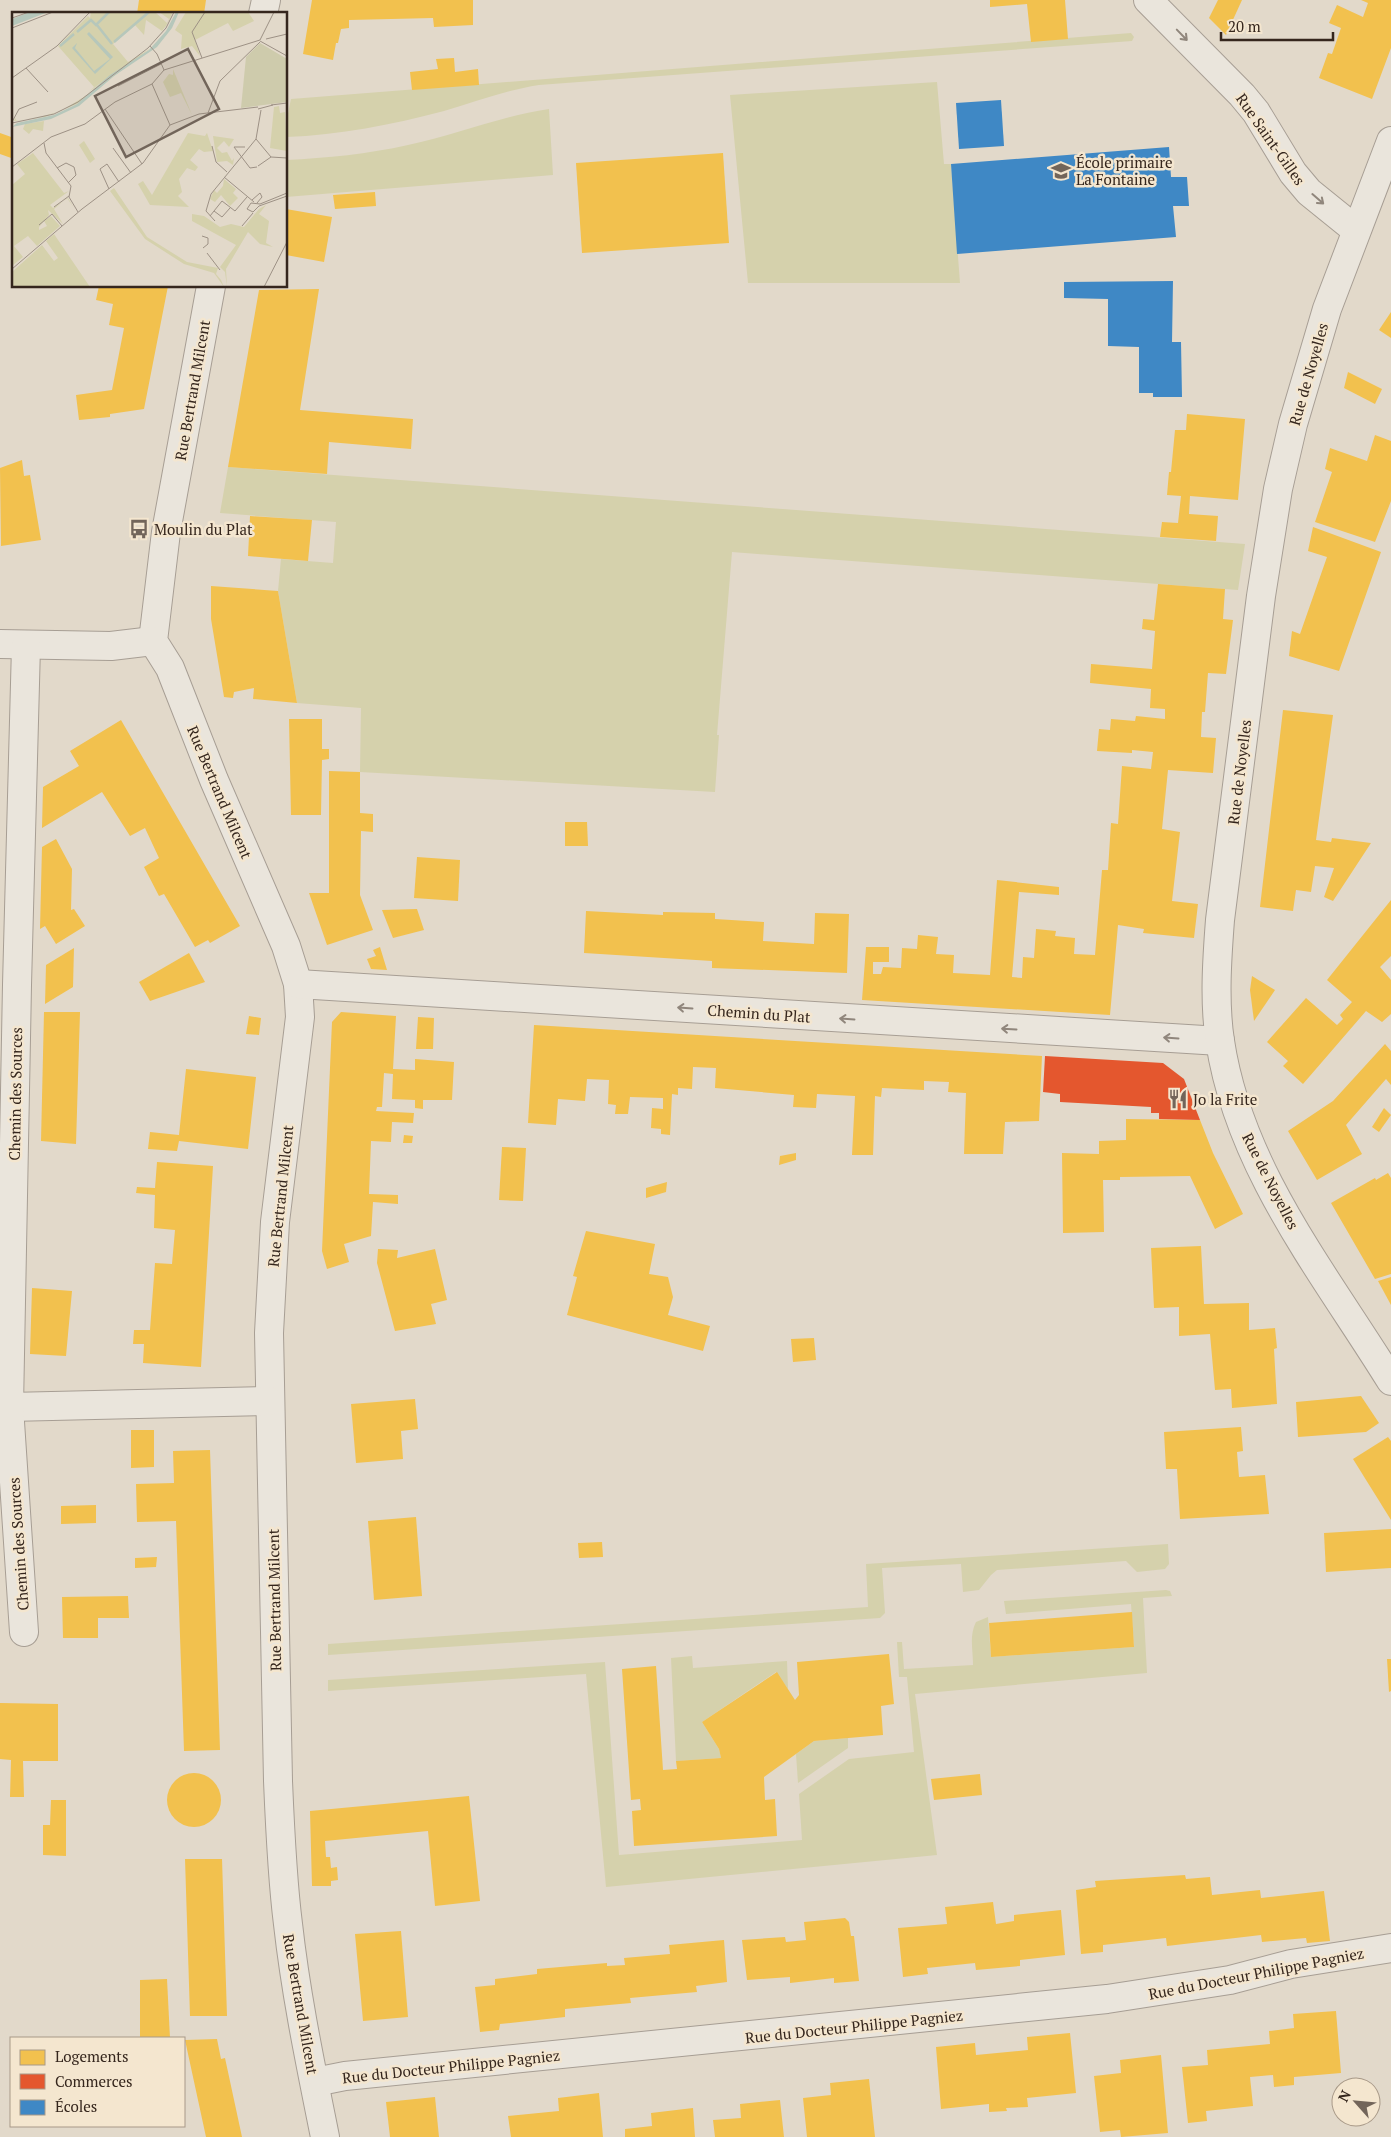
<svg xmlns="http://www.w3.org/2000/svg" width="1391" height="2137" font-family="'PT Serif',serif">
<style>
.green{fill:#d5d1ac}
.homes{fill:#f2c14e}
.shops{fill:#e4572e}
.schools{fill:#3f88c5}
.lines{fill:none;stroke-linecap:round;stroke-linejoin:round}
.minor-casing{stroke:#a79e94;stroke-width:30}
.tertiary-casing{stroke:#a79e94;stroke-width:30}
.minor{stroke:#eae5dc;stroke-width:28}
.tertiary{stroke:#eae5dc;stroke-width:28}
.oneway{stroke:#90867c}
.labels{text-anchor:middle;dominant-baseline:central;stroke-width:5;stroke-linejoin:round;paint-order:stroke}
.street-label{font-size:15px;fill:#35261d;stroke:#f4e6cf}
.poi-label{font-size:15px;fill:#35261d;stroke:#f4e6cf;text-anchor:start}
.inset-river{fill:none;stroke:#b6c7bb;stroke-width:2.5}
.inset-road{fill:none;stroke:#9d9185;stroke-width:1}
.view{fill:#72655a;fill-opacity:0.15;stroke:#72655a;stroke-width:2.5}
.inset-edge{fill:none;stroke:#35261d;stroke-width:2.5}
</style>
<rect width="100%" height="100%" fill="#e2d9ca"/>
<g class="green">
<path d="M1131 33 1134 37 1132 41 539 85C506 90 475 102 444 111 391 125 340 135 286 137V123L291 99Z"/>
<path d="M937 82 944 164H951L960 283H748L730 95Z"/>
<path d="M549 109 553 175 286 197V160C327 158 368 154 408 145 456 135 500 116 549 109Z"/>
<path d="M228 467 1245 544 1238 590 732 552 717 735H719L715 792 360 772 361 708 297 703 278 591 281 559 333 563 336 522 220 513Z"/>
<path d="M1168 1544 1169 1564 1165 1569 1137 1572 1126 1561 997 1570 991 1575 979 1590 963 1592 961 1564 882 1568 885 1613 880 1618 328 1655V1644L868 1607 866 1564Z"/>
<path d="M1166 1590 1170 1591 1172 1596 1143 1598 1147 1673 915 1694 937 1855 606 1887 586 1674 328 1691V1680L605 1662 619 1855 802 1840 799 1794 849 1759 914 1752 907 1677H899L897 1642H902L904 1669 973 1665C973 1649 969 1636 976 1622L988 1617 991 1657 1134 1647 1131 1604 1006 1614 1004 1601Z"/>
<path d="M692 1656 693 1668 787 1661 788 1689 776 1672 702 1722 719 1749 721 1758 676 1761 671 1658Z"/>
<path d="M848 1738V1748L798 1783 796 1754 814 1741Z"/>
</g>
<g class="homes">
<path d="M139 0H206L204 14H137Z"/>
<path d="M312 0H473V25L434 27 433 18 349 20V28L341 29 338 43H336L333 60 303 54Z"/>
<path d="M990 0H1065L1068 39 1031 42 1027 4 990 7Z"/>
<path d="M1218 0H1242L1226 35 1209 18Z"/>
<path d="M1361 0H1391V48L1372 99 1319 78 1328 53 1332 54 1341 28 1329 23 1337 5 1363 17 1368 3Z"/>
<path d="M454 58 455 72 478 69 479 85 412 90 410 72 438 69 436 59Z"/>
<path d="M0 133 14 138V159L0 154Z"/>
<path d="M723 153 729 243 582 253 576 163Z"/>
<path d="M375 192 376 206 335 209 333 195Z"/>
<path d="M286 209 332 217 324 262 286 255Z"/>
<path d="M99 286H168L144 409 110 414V417L79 420 76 395 112 390 124 328 109 325 113 304 96 300Z"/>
<path d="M319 289 300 410 413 419 411 449 329 442 327 474 228 467 259 290Z"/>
<path d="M1391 312V338L1379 330Z"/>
<path d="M1348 372 1382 389 1375 404 1344 388Z"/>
<path d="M1187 414 1245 419 1238 500 1190 496 1189 514 1218 516 1216 541 1160 537 1162 522 1178 523 1181 496 1167 495 1169 472H1171L1175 430H1186Z"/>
<path d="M1375 435 1391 441V501L1375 542 1315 522 1332 472 1325 469 1330 448 1367 461Z"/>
<path d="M22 460 24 476 30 475 41 540 1 546 0 468Z"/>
<path d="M250 516 312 520 308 561 248 556Z"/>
<path d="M1313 527 1381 552 1339 671 1289 656 1292 631 1300 634 1327 557 1308 551Z"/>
<path d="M1158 584 1225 589 1223 619 1233 620 1226 674 1208 673 1205 712H1202L1201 737 1216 738 1213 773 1168 770 1162 829 1180 832 1172 901 1198 904 1194 938 1143 933 1144 929 1118 925 1110 1015 862 1000 866 947H889V962H873V974H881L883 967 901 968 902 948 917 949 918 935 938 937 936 954 954 955 953 973 990 975 997 880 1059 887V895L1019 892 1012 977 1022 978 1023 957 1034 958 1036 929 1056 931 1055 936 1075 938 1074 954 1095 955 1102 870H1108L1111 823 1118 824 1122 766 1151 769 1153 752 1132 750V753L1097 751 1099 729 1110 730 1111 719 1135 721 1136 716 1165 719V709L1150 708 1151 689 1090 683 1091 664 1152 669 1155 631 1142 629 1143 619 1154 620Z"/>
<path d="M211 586 278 591 297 703 253 699 254 688 234 692 233 698 224 697 211 619Z"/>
<path d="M1283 710 1333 715 1316 840 1331 842 1332 838 1371 843 1333 901 1324 897 1334 868 1315 866 1311 892 1296 890 1293 911 1260 907Z"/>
<path d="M289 719H322V749H329V759L322 760 321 815H291Z"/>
<path d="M121 720 240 926 210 943 208 940 195 947 164 894 159 896 144 867 159 858 145 828 130 836 102 792 42 828 43 787 79 766 70 751Z"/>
<path d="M329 771 360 772V813L373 814V832L361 831 360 895 373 930 327 945 309 893H329Z"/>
<path d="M565 822H587L588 846H565Z"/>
<path d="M56 839 72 869 71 910 74 909 85 926 56 944 45 926 40 929 42 847Z"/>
<path d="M417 857 460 860 458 901 414 898Z"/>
<path d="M1391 900V956L1380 967 1391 980V1014L1382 1022 1366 1011 1303 1084 1283 1066 1288 1061 1267 1042 1306 998 1337 1025 1343 1019 1340 1015 1352 1002 1327 980Z"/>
<path d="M417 909 424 930 393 938 382 910Z"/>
<path d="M586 911 663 915V912L715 913V919L764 922 763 941 814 944 815 913 849 914 847 973 712 968V961L584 953Z"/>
<path d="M380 947 387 970 371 969 367 959 376 956 373 950Z"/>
<path d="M74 948 73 987 45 1004 46 965Z"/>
<path d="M189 953 205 982 150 1001 139 982Z"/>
<path d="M1252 976 1275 990 1254 1021 1250 990Z"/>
<path d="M44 1012H80L76 1144 41 1141Z"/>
<path d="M341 1012 396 1016 393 1069 415 1070V1059L454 1062 452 1100H423V1109L415 1108V1100L392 1099 393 1074 384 1073 382 1107H377L376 1111 414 1113 413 1123 392 1122 391 1142 371 1141 369 1194 398 1195V1204L373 1202 371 1236 344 1244 349 1262 327 1269 322 1251 332 1022Z"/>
<path d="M249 1016 261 1018 259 1035 246 1034Z"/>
<path d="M418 1017 434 1018 433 1049H416Z"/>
<path d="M534 1025 1042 1056 1039 1121 1005 1122 1003 1154H964L966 1093 948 1092 949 1082 924 1081V1090L882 1088 881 1097 875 1096 873 1155H852L855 1096 817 1094 816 1108 793 1107 794 1095 715 1088 716 1068 693 1067 692 1089 678 1088V1095L672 1094 670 1135 661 1134V1129L651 1128 652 1108 663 1109V1098L630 1097 628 1114H615L616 1105 608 1104 609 1080 587 1079 585 1101 558 1099 556 1125 528 1123Z"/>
<path d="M1385 1044 1391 1051V1085L1386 1079 1346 1125 1362 1154 1317 1180 1288 1131 1333 1101Z"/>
<path d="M186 1069 256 1077 248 1149 179 1141 177 1151 148 1149 150 1132 179 1135Z"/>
<path d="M1384 1108 1391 1115 1379 1132 1372 1127Z"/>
<path d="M1126 1119 1200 1120 1213 1153 1243 1214 1215 1229 1190 1176 1120 1177V1180H1103L1104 1232 1063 1233 1062 1153 1099 1154V1141L1126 1140Z"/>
<path d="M404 1135 413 1136 412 1143H403Z"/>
<path d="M502 1147 526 1148 523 1201 499 1200Z"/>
<path d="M796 1153V1160L779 1165 780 1156Z"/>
<path d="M157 1162 213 1166 201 1367 143 1363 144 1344H133L134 1330H150L155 1263 172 1264 175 1230 154 1228 155 1195 136 1193 137 1187 155 1188Z"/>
<path d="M1388 1173 1391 1178V1274L1375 1279 1331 1203 1375 1178 1376 1180Z"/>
<path d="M667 1182 666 1192 646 1198V1188Z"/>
<path d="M586 1231 655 1244 649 1274 668 1277 673 1297 668 1315 710 1326 703 1351 567 1315 577 1277 573 1276Z"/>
<path d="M1201 1246 1204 1304 1249 1303V1330L1275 1328 1277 1348 1274 1349 1277 1404 1232 1408 1231 1389 1215 1390 1210 1334 1179 1336V1307L1154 1308 1151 1248Z"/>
<path d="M378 1249 398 1250 397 1258 435 1249 447 1300 431 1304 436 1324 395 1331 377 1263Z"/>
<path d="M1391 1277V1305L1378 1281Z"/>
<path d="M32 1288 72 1291 66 1356 30 1354Z"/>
<path d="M814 1338 816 1360 793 1362 791 1339Z"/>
<path d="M1361 1396 1379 1423 1366 1432 1298 1437 1296 1402Z"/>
<path d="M415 1399 418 1429 401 1431 403 1459 356 1463 351 1404Z"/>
<path d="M1241 1427 1243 1451 1237 1452 1239 1477 1265 1475 1269 1514 1180 1519 1177 1469H1166L1164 1432Z"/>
<path d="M131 1430H154V1467L131 1468Z"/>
<path d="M1388 1437 1391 1441V1520L1353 1459Z"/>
<path d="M210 1450 220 1750 184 1751 176 1521 137 1522 136 1484 174 1483 173 1451Z"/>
<path d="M96 1505V1523L61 1524V1506Z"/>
<path d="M416 1517 422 1596 374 1600 368 1521Z"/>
<path d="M1391 1529V1568L1326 1572 1324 1533Z"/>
<path d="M602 1542 603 1557 579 1558 578 1543Z"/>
<path d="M157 1557 156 1567 135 1568V1558Z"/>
<path d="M128 1596 129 1618H98V1638H63L62 1597Z"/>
<path d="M1132 1612 1134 1647 991 1657 989 1623Z"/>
<path d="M889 1654 894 1704 881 1706 883 1735 814 1741 764 1777 765 1800 775 1799 777 1836 634 1846 632 1811 641 1810 640 1799 631 1800 622 1669 656 1666 663 1770 677 1769 676 1761 721 1758 719 1749 702 1722 777 1672 795 1700 799 1695 797 1662Z"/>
<path d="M1387 1659H1391V1691L1389 1692Z"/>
<path d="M0 1703 58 1704V1761H23L24 1797H10L11 1760 0 1759Z"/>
<circle cx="194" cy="1800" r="27"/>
<path d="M980 1774 982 1795 934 1800 931 1779Z"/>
<path d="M469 1796 480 1901 435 1906 428 1831 325 1841 326 1857H330L331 1868 337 1867 338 1880 331 1881V1886H312L310 1811Z"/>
<path d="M51 1800H66V1856L43 1855V1825H50Z"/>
<path d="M185 1859H222L227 2016H190Z"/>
<path d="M1185 1875 1186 1879 1210 1877 1212 1895 1260 1890 1261 1898 1324 1891 1330 1941 1307 1943 1306 1938 1262 1942 1261 1935 1167 1946 1166 1938 1103 1945V1952L1081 1954 1076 1890 1096 1887 1095 1881Z"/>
<path d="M993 1902 996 1924 1014 1921V1915L1061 1910 1065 1955 1020 1960V1966L976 1970 975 1963 927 1968 928 1974 903 1977 898 1928 947 1924 945 1907Z"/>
<path d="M845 1918 849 1922 851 1936H854L859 1981 834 1983V1978L790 1983V1977L747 1980 742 1940 785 1937 786 1942 806 1940 804 1922Z"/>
<path d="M401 1931 408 2017 363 2021 355 1934Z"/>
<path d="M724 1940 727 1982 696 1986 697 1992 630 1998 631 2003 565 2009V2017L500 2024 499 2030 480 2032 475 1987 495 1985V1979L537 1974V1969L607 1963V1966L625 1965 624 1958 670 1954 669 1945Z"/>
<path d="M167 1979 170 2038H140V1980Z"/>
<path d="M1336 2011 1341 2073 1294 2077V2085L1274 2087 1273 2075 1250 2077 1253 2106 1206 2111 1207 2121 1188 2123 1182 2067 1208 2065 1207 2050 1270 2044 1269 2031 1294 2028 1293 2014Z"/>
<path d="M1070 2033 1076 2093 1027 2098 1028 2107 1006 2108 1007 2111 989 2112V2104L941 2109 936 2047 975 2043 976 2055 1028 2050 1027 2037Z"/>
<path d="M217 2039 221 2059 225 2058 242 2137H206L185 2040Z"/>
<path d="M1161 2055 1168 2133 1121 2137 1120 2130 1100 2132 1094 2076 1121 2073 1120 2060Z"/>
<path d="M869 2079 875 2137H807L803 2098 831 2095 830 2083Z"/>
<path d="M599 2093 603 2137H511L508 2116 559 2111 558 2098Z"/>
<path d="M435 2097 439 2137H390L386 2102Z"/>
<path d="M780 2100 784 2137H715L713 2120 741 2118 740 2104Z"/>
<path d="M693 2108 695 2137H625V2129L652 2126 651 2113Z"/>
</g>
<path class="shops" d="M1045 1056 1163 1063 1184 1079 1200 1120 1159 1119V1113H1151V1107L1060 1102V1094L1043 1092Z"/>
<g class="schools">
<path d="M1001 100 1004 146 959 149 956 103Z"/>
<path d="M1169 147 1171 177H1187L1189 206H1173L1176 237 957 254 951 164Z"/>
<path d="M1173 281 1172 342H1181L1182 397H1153V393H1139V347L1108 346V299L1064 298V282Z"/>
</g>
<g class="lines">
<defs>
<g id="minor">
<path d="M1148 0 1242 95 1256 112 1293 173 1309 192 1356 230"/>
<path d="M263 14 266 0"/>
<path d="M211 286 166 532 153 641 170 668 214 780 286 946 298 984 300 1017 275 1222 269 1333 278 1781C280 1829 282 1877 288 1924 296 1996 311 2067 325 2137"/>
<path d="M0 644 111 646 153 641"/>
<path d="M298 984 1220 1041"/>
<path d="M9 1407 269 1401"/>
<path d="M24 1632 9 1407 17 985 26 646"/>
<path d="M315 2082 345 2076 1107 1999 1230 1980 1291 1964 1391 1948"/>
</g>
<path id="tertiary" d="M1391 141 1327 309 1293 424 1278 489 1261 596 1220 920C1217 959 1214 1002 1220 1041 1239 1169 1325 1274 1391 1381"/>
</defs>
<use href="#minor" class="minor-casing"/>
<use href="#tertiary" class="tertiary-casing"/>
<use href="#minor" class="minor"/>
<use href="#tertiary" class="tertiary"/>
</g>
<defs><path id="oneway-shaft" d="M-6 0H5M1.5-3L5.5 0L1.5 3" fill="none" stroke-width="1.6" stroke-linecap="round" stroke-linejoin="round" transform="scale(1.25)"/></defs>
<g class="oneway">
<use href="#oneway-shaft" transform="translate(1182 35) rotate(46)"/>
<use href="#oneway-shaft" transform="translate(1318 199) rotate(41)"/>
<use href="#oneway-shaft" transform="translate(685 1008) rotate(-176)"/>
<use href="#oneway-shaft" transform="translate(847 1019) rotate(-176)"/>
<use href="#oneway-shaft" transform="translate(1009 1029) rotate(-177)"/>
<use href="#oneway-shaft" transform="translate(1171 1038) rotate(-176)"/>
</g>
<defs>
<symbol id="school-bare" viewBox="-9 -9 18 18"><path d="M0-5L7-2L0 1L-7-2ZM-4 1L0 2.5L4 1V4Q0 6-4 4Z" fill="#72655a" stroke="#f4e6cf" stroke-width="2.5" paint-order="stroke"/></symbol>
<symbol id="bus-bare" viewBox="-9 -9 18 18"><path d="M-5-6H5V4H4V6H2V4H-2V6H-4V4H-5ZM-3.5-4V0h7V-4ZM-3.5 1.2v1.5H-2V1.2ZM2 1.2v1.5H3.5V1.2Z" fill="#72655a" stroke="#f4e6cf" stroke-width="2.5" paint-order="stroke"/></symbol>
<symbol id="restaurant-bare" viewBox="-9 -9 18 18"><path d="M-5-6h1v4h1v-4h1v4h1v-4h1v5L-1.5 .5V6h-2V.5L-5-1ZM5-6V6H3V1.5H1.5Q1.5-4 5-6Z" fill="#72655a" stroke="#f4e6cf" stroke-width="2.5" paint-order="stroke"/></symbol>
</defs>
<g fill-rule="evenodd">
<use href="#school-bare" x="1047" y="157" width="28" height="28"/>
<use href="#bus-bare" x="125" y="515" width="28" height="28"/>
<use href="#restaurant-bare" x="1164" y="1085" width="28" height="28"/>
</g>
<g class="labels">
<g class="street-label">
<text transform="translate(1271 139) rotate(55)">Rue Saint-Gilles</text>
<text transform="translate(1308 374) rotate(-74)">Rue de Noyelles</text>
<text transform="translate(192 390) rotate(-80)">Rue Bertrand Milcent</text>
<text transform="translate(1239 772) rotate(-83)">Rue de Noyelles</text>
<text transform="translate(220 792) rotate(67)">Rue Bertrand Milcent</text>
<text transform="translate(759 1013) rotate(4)">Chemin du Plat</text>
<text transform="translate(15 1094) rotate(-89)">Chemin des Sources</text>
<text transform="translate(1271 1181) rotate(63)">Rue de Noyelles</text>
<text transform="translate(280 1196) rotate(-84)">Rue Bertrand Milcent</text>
<text transform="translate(18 1544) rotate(-94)">Chemin des Sources</text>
<text transform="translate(274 1600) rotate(-91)">Rue Bertrand Milcent</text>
<text transform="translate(1256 1973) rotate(-11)">Rue du Docteur Philippe Pagniez</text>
<text transform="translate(301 2004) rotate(80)">Rue Bertrand Milcent</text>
<text transform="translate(854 2026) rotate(-6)">Rue du Docteur Philippe Pagniez</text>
<text transform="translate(451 2066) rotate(-6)">Rue du Docteur Philippe Pagniez</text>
</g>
<g class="poi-label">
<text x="1076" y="162">École primaire<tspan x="1076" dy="17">La Fontaine</tspan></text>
<text x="154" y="529">Moulin du Plat</text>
<text x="1193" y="1099">Jo la Frite</text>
</g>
</g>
<g transform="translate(12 12)">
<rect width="275" height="275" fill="#e2d9ca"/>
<path d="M79 0H143L155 11 157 7 147 0H161L154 14 150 19 134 8 132 23 123 13 101 32 116 50 139 36 65 92 33 105 2 109 3 106 5 109 28 105 49 99 75 83 91 69 77 80 82 75 46 34 76 4 78 6ZM174 0H236L242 9 221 19 216 11 183 28 188 44 180 34 169 37 170 23 163 18ZM161 57 180 103 169 81 158 85 151 70 157 62 161 63ZM267 94 268 101 273 100 275 139 258 136 262 95ZM32 109 31 119 21 117 17 122 11 117 13 112ZM176 121 193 124 195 121 201 139 192 140 187 137 178 148 186 155 183 159 175 156 167 167 170 180 166 184 177 195 138 193 126 172 131 169 140 183ZM201 124 222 127 217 135 212 129 205 136 210 141 215 140 220 149 222 146 221 153 215 149 205 150ZM72 129 83 147 78 151 67 133ZM31 134 21 141 52 181 57 179 38 193 41 196 56 186 62 196 55 186 42 197 51 212 36 198 37 203 27 215V218L35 214 32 209 39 204 48 214 25 234 16 224 2 234 11 245 0 254V173L13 162 5 152ZM212 167 224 177 221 181 226 186 218 194 209 183 203 190 198 187 202 178 205 181 211 174ZM102 176 135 225 175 250 206 256 204 262 209 268 212 275 202 261 172 252 133 227 98 179ZM254 193 247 202 257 209 254 231 261 235 248 232 236 220 214 257 215 275 213 260 208 255 224 233 180 209V202L192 204 208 215 219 212 232 215 247 197ZM42 222 78 275H0V260L30 233 42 249 46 246 34 229Z" fill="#d5d1ac"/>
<path d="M248 31 275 47V90L229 96 234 45Z" fill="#cecbac"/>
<path d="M18 0H36L0 14V7ZM164 0H167L160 16 145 35 102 64 67 94 39 107 0 115 5 111 42 103 65 92 98 63 137 38 154 19ZM77 20 101 45 83 62 60 36 65 31 63 36 82 59 98 47 75 22Z" fill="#b6c7bb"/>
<path class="inset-river" d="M85 13 100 32M65 20 79 8 84 13 97 0M102 30 137 0M48 34 62 22"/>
<path class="inset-road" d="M0 6 17 0M0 16 41 0M254 27 275 22M248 28 262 0M248 29 275 44M138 34 145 42 152 58M190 46 180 20 193 0M14 56 36 80M0 66 45 34 78 0M140 72 158 113M106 74 149 52M259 93 275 91M93 97 130 152M246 97 261 93M196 101 208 69 248 30M0 110 7 97 25 90M0 111 42 102 66 90 136 36 154 16 162 0M244 127 259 145M32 131 34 141 59 174 57 185 66 200M200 134 204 150 215 160M233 135H222L238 156 245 155M101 136 119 161M246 154 259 145 275 146M0 155 39 125 73 112 103 90 140 72 152 58 248 28M45 156 54 151 62 155 64 163 56 171M212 165 242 190M97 177 88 157 95 152 107 170M275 181 248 192 239 191 235 197 241 200 247 194 275 184M240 188 248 181 250 185 245 191M42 195 57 184M202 199 210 205 218 196M198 204 210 189 223 199 235 185M203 209 194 199 199 182 244 127 249 98M27 213 40 202 50 214M230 214 241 201M190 224 196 226V232L191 236M195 241 208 258M0 257 70 197 131 151 158 113 187 102 246 95M252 275 275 230"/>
<path class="view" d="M176 37 207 97 114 145 83 84Z"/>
<rect width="275" height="275" class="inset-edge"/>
</g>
<rect x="10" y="2037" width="175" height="90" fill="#f4e6cf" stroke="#a89988"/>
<rect x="20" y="2050" width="25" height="15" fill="#f2c14e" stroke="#a89988"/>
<text x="55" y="2062" font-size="15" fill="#35261d">Logements</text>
<rect x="20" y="2074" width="25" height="15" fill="#e4572e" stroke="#a89988"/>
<text x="55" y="2087" font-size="15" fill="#35261d">Commerces</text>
<rect x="20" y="2100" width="25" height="15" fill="#3f88c5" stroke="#a89988"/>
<text x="55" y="2112" font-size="15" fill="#35261d">Écoles</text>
<g transform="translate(1356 2102) rotate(297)"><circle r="24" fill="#f4e6cf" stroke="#a89988"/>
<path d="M0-4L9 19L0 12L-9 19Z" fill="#72655a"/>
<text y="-8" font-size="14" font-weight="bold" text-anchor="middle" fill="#35261d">N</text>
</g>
<path d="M1221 32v8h112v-8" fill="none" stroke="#35261d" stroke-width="2.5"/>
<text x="1228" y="32" font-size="15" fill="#35261d" stroke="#f4e6cf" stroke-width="4" paint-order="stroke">20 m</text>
</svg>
